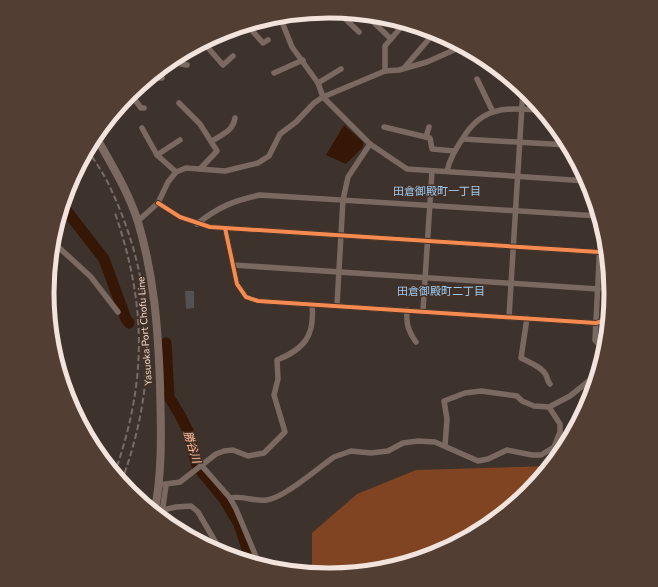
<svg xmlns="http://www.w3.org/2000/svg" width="658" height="587" font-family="'Nunito Sans','Noto Sans JP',sans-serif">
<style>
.green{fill:#784222}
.forest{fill:#804422}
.water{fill:#361604}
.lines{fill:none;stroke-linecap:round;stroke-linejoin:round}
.river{stroke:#361604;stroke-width:11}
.building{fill:#535152}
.street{stroke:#796961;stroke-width:5.5}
.secondary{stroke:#7c6961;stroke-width:8}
.rail{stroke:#786c66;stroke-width:2;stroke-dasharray:6 3;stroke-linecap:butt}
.cycleway-casing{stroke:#453025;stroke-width:6}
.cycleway{stroke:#f68b52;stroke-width:4}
.labels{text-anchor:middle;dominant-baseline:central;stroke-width:3;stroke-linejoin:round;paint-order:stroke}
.street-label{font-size:10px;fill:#f2e4dd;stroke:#453025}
.neighbourhood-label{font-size:11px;fill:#98cdf6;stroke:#453025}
.water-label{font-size:11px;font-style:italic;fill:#fabe9f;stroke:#453025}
.rim{fill:none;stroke:#f2e4dd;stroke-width:5}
</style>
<rect width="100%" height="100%" fill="#3e322c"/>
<path class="green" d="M608 261 611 287 602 286 604 262Z"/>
<path class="forest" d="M551 466C544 475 536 486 528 494 471 547 392 582 313 574L312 572V533L357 494 416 470Z"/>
<path class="water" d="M344 125 363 142V147L346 164 326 155Z"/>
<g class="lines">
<g class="river">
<path d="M62 205 104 259 126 319 129 323"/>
<path d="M166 343 169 397 180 415 188 431 197 466 224 499 239 524 252 564"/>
</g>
</g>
<path class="building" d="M185 291H194V308L186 309Z"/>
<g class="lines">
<g class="street">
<path d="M338 12 359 32"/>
<path d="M366 15 391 39"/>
<path d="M280 17 292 47 318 83 323 97 370 144 407 169 587 181"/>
<path d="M258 21 283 16"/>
<path d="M247 25 263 43 268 40"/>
<path d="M203 42 223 65 233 56"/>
<path d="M175 57 181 64 187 65"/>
<path d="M404 68 435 32"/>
<path d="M385 71V46L402 26 403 22"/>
<path d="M274 73 303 60"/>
<path d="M152 75 155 78H162"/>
<path d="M477 79 493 112"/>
<path d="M318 83 341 69"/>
<path d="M130 93 141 108H144"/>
<path d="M179 103 200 124 217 151 200 169"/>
<path d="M384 127 430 138 432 149 454 151"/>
<path d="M142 128 157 155 176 172"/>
<path d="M426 137 429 127"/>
<path d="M463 139 568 145"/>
<path d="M212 141C223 134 233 131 235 118"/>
<path d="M157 155 180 140"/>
<path d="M447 171C450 158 456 149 463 138 483 105 507 108 542 110"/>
<path d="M158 203 180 217 210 227 599 252"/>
<path d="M138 221 158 203 168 182 176 172 186 168 225 171 258 163 269 156 280 134 296 122 314 103 323 97 385 71 399 70 427 62 463 46"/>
<path d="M601 223 595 340 605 352"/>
<path d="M197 224C218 207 233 201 260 195L599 216"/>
<path d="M225 228 237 284 246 297 258 301 596 323 609 319"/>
<path d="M52 239 54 243 91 277 118 312"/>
<path d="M233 265 598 289"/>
<path d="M337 305 343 200 348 177 370 144"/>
<path d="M407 310C406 323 408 331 416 342"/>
<path d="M423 311 432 171"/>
<path d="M509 317 523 89"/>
<path d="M527 318 521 358C529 362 542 367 546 375 548 379 547 381 550 384"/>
<path d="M445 446 447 419 444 401 465 393 481 391 517 396 522 401 534 406 549 407 570 396 590 380 597 379"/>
<path d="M202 466 230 498 236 509 260 566"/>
<path d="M159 485 180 482 216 454 224 451 233 450 248 456 264 453 285 432 274 395 278 379 277 360C305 349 315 335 312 305"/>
<path d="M230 498C242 495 254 502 267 500 284 498 318 468 334 457L351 451 371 453 388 451 403 443 418 441 435 442 478 461 488 459 507 450 532 455H541L554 447 560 432V424L549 407"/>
<path d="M163 510 176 507 191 506 198 512 223 555"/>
<path d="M161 520 166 485"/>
</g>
<path class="secondary" d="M95 135C111 164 128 190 138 222 154 275 158 328 160 384 161 427 163 471 154 514"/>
<g class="rail">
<path d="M87 149C94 160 102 171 108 183 156 281 159 382 121 483"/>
<path d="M114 475C147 382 147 306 115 213"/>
</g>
<defs>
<g id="cycleway">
<path d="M158 203 180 217 210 227 599 252"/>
<path d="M225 228 237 284 246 297 258 301 596 323 609 319"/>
</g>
</defs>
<use href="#cycleway" class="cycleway-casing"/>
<use href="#cycleway" class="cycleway"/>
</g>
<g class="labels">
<g class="street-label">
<text transform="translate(145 331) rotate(-94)">Yasuoka Port Chofu Line</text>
</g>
<g class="neighbourhood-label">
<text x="437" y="191">田倉御殿町一丁目</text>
<text x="441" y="291">田倉御殿町二丁目</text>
</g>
<g class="water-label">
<text transform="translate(192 447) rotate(73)">勝谷川</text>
</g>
</g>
<path d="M0 0H658V587H0ZM54 293a275 275 0 1 1 550 0a275 275 0 1 1-550 0Z" fill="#533e34" fill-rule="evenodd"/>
<path class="rim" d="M54 293a275 275 0 1 1 550 0a275 275 0 1 1-550 0Z"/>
</svg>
